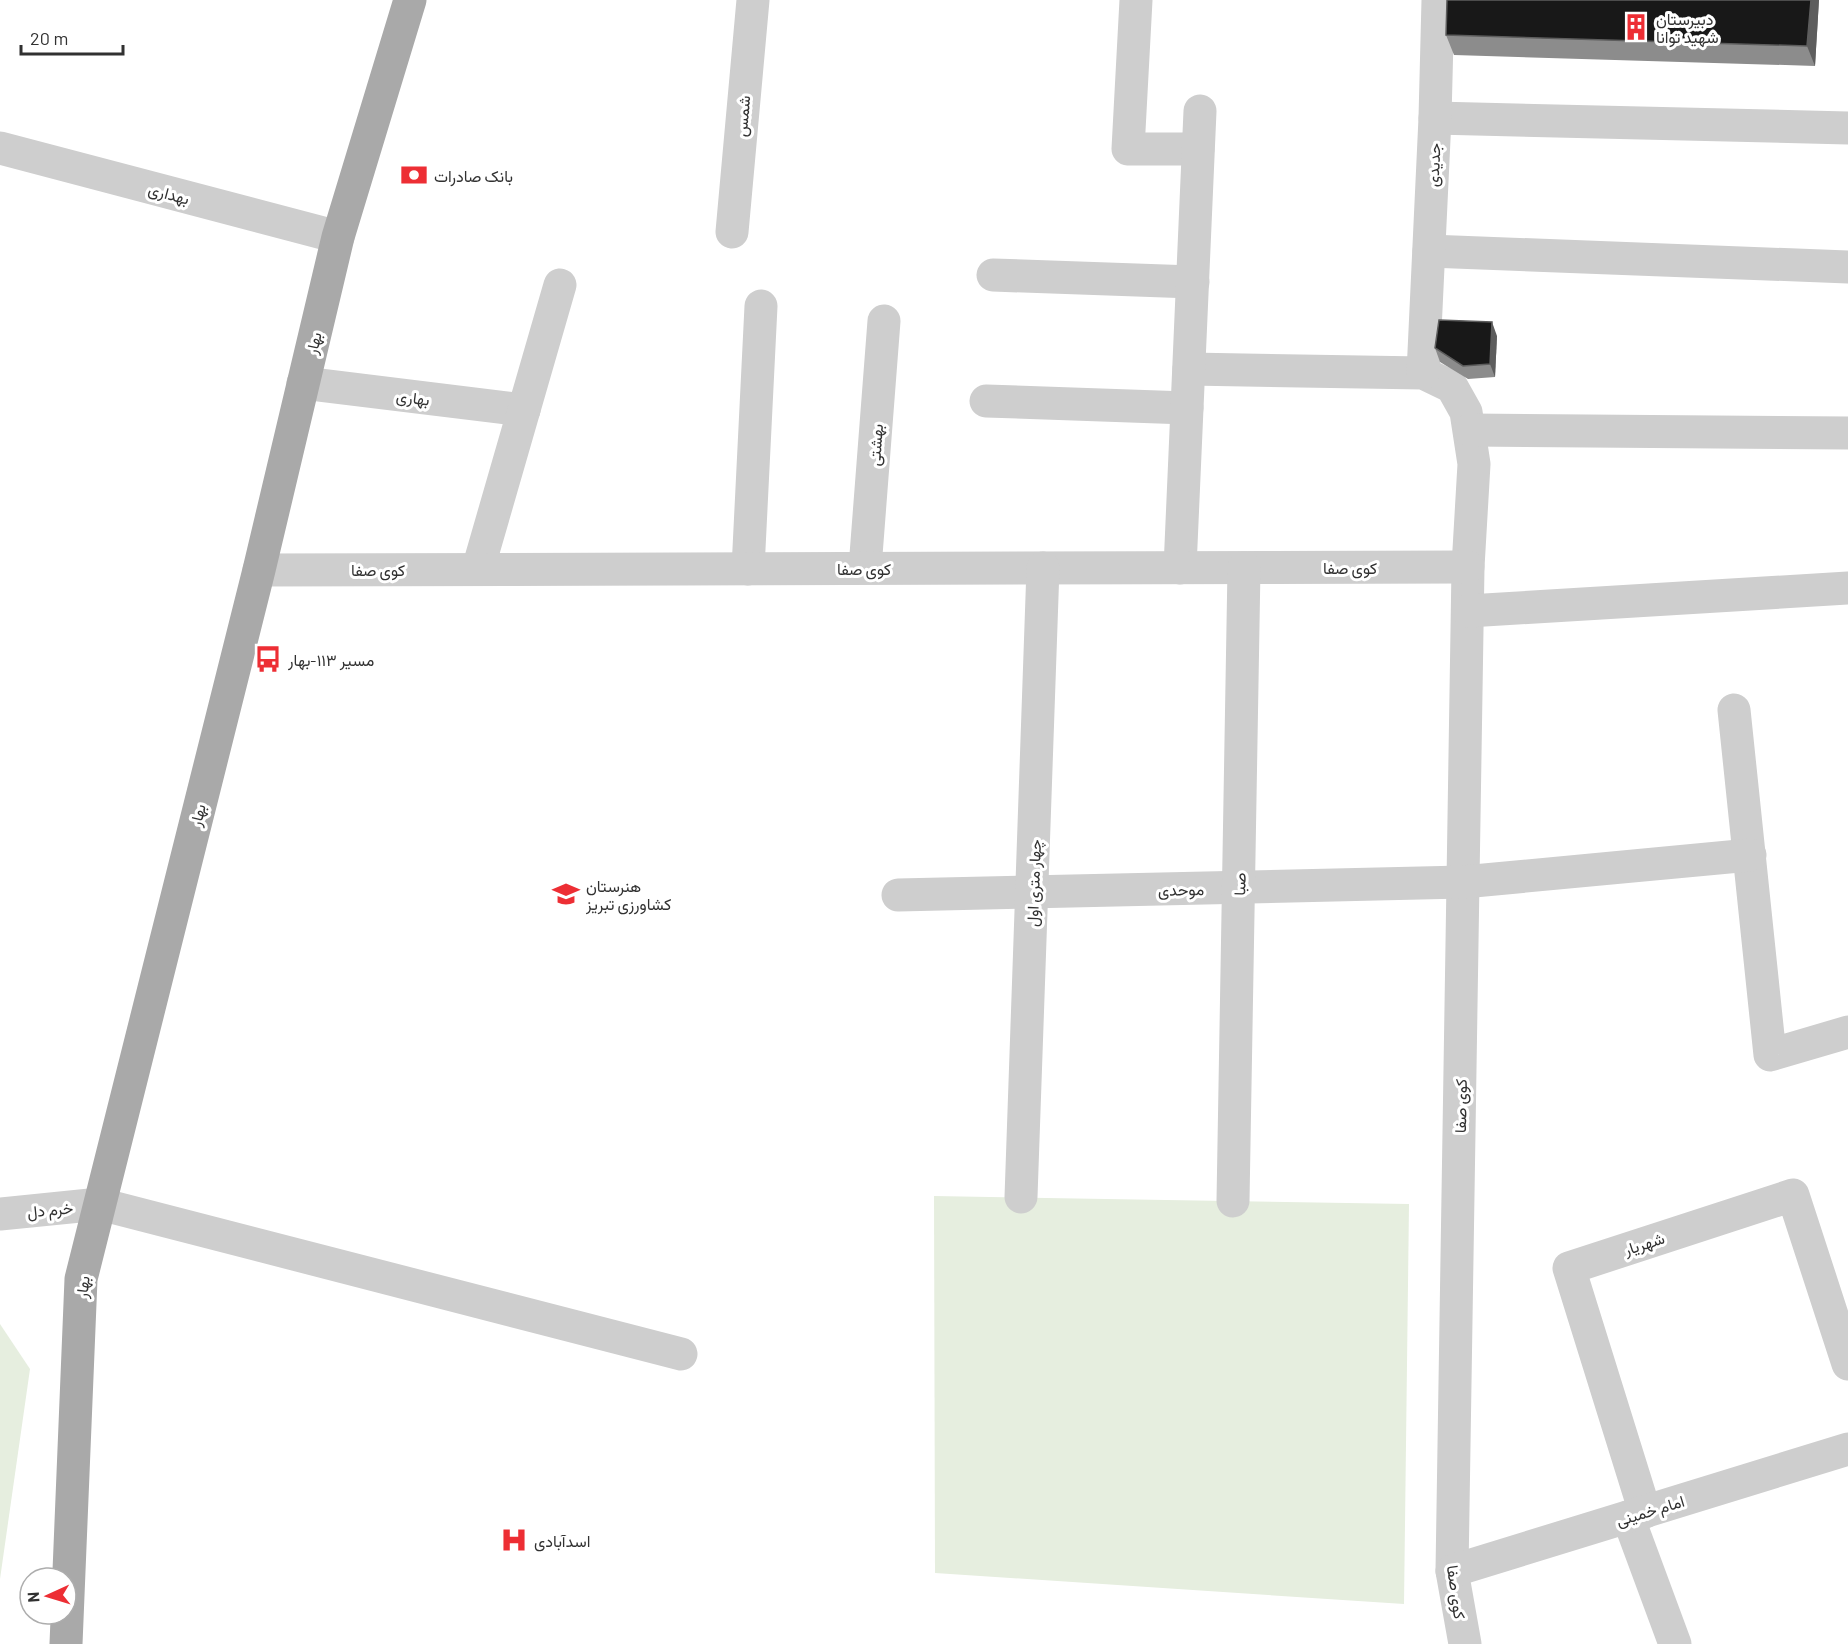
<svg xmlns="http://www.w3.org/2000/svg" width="1848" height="1644" font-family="Barlow,Vazirmatn,sans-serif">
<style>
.green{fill:#e6eedf}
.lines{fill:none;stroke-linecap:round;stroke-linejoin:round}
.minor{stroke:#cecece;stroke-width:33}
.major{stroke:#a9a9a9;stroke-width:33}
.wall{fill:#8c8c8c}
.shaded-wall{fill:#5d5d5d}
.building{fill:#181818;stroke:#5d5d5d;stroke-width:1.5}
.labels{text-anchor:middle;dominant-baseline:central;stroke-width:6;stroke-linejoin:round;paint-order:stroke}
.poi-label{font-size:16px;fill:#313131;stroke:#fff;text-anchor:start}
.street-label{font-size:16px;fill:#313131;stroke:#fff}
</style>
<rect width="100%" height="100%" fill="#fff"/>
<g class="green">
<path d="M934 1196 1409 1204 1404 1604 935 1573Z"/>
<path d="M0 1324 30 1369 0 1579Z"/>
</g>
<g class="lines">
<g class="minor">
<path d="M1136 0 1128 149H1198"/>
<path d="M1435 118 1848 128"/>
<path d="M0 148 338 237"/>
<path d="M732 232 753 0"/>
<path d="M1429 251 1848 267"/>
<path d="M993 275 1193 282"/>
<path d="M1189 369 1423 373 1452 387 1466 412 1474 464 1468 567 1452 1571 1465 1644"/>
<path d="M1423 373 1435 118 1438 0"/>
<path d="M303 383 524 410"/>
<path d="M986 401 1187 408"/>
<path d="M1470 430 1848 433"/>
<path d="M865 568 884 321"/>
<path d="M1180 568 1200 111"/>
<path d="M478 569 560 285"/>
<path d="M748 569 761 306"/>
<path d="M259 570 1468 567"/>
<path d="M1468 611 1848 588"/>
<path d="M1734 710 1770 1055 1848 1032"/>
<path d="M898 895 1463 882 1750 855"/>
<path d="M1021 1197 1043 568"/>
<path d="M1233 1201 1244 568"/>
<path d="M0 1214 100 1204 681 1354"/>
<path d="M1645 1512 1569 1268 1793 1195 1848 1364"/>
<path d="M1628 1517 1675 1644"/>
<path d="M1452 1571 1848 1449"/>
</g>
<path class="major" d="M66 1644 81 1279 259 570 338 237 410 0"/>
</g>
<g class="wall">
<path d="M1819 0 1815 66 1454 55 1446 35Z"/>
<path d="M1497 336 1495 377 1468 379 1440 362 1435 348Z"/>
</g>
<g class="shaded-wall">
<path d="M1811 0H1819L1815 66 1807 46Z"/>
<path d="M1492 322 1497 336 1495 377 1490 364Z"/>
</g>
<g class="building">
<path d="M1447 0H1811L1807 46 1446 35Z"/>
<path d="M1439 320 1492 322 1490 364 1463 366 1435 348Z"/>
</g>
<defs>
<symbol id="building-bare" viewBox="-9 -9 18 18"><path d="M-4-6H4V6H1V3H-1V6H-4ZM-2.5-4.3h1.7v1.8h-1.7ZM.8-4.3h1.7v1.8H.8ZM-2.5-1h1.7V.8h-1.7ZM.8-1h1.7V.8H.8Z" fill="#ed2e34" stroke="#fff" stroke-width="2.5" paint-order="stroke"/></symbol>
<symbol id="bank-bare" viewBox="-9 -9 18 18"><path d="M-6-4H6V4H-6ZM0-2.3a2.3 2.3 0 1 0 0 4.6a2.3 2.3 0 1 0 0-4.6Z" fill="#ed2e34" stroke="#fff" stroke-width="2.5" paint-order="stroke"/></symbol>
<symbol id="bus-bare" viewBox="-9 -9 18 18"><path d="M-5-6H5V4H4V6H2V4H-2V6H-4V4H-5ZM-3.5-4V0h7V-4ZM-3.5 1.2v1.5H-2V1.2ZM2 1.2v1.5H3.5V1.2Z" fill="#ed2e34" stroke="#fff" stroke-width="2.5" paint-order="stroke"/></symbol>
<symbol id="university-bare" viewBox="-9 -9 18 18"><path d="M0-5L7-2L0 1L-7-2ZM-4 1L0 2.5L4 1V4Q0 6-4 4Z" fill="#ed2e34" stroke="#fff" stroke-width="2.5" paint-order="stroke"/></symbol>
<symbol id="hospital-bare" viewBox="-9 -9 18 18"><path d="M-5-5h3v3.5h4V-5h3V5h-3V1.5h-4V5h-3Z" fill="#ed2e34" stroke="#fff" stroke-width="2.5" paint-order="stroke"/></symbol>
</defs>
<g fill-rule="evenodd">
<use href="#building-bare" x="1617" y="8" width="38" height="38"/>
<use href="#bank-bare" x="395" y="156" width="38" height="38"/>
<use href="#bus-bare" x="249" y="640" width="38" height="38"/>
<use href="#university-bare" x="547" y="875" width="38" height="38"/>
<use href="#hospital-bare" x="495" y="1521" width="38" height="38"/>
</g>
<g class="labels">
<g class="poi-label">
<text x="1656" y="18">دبیرستان<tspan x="1656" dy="18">شهید توانا</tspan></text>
<text x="434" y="175">بانک صادرات</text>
<text x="288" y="659">مسیر ۱۱۳-بهار</text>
<text x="586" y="885">هنرستان<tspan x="586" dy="18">کشاورزی تبریز</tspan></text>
<text x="534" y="1540">اسدآبادی</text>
</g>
<g class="street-label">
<text transform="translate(742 116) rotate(-85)">شمس</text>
<text transform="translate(1433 165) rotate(-87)">جدیدی</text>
<text transform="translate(169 193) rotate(15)">بهداری</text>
<text transform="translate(313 343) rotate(-77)">بهار</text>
<text transform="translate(413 397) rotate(7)">بهاری</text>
<text transform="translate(875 445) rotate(-86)">بهشتی</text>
<text x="1350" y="567">کوی صفا</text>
<text x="864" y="568">کوی صفا</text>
<text x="378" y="569">کوی صفا</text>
<text transform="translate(197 815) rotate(-76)">بهار</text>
<text transform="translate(1033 883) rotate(-88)">چهار متری اول</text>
<text transform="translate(1239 884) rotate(-89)">صبا</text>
<text transform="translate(1181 889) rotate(-1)">موحدی</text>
<text transform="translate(1460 1106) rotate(-89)">کوی صفا</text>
<text transform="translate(50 1209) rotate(-6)">خرم دل</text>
<text transform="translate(1644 1243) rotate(-18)">شهریار</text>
<text transform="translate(82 1287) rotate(-84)">بهار</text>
<text transform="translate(1650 1510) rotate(-17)">امام خمینی</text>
<text transform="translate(1457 1592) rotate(82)">کوی صفا</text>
</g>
</g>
<g transform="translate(48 1596) rotate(266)"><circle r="28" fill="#ffffff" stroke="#adadad" stroke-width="1.5"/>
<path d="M0-4.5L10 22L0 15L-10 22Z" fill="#ed2e34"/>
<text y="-9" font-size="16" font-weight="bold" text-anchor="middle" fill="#313131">N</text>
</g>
<path d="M21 45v9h102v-9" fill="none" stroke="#313131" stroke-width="3"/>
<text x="30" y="45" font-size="18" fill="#313131" stroke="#ffffff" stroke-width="4.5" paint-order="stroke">20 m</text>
</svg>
